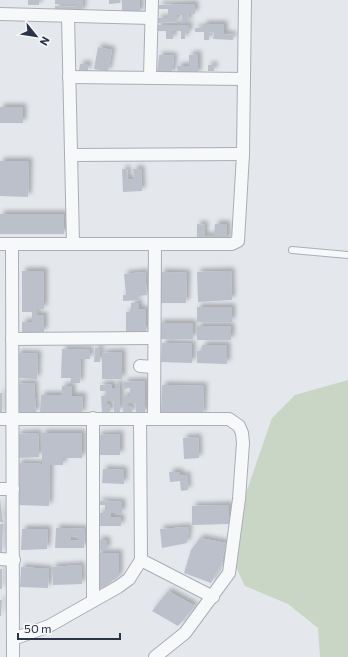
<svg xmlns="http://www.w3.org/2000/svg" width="348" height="657" font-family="Commissioner,sans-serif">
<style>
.green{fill:#c9d6c5}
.building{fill:#bbc0ca;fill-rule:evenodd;filter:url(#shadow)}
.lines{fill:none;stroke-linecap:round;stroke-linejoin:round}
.lane-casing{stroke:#a9aeb7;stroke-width:8}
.street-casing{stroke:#a9aeb7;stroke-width:14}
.lane{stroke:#f7f8fa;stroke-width:6}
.street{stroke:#f7f8fa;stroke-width:12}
</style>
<defs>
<filter id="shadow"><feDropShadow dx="3.5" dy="-3.5" stdDeviation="2" flood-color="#0004"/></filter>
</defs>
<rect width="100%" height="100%" fill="#e4e7ec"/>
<path class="green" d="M348 380V657H320L318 628 288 604 245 586 234 563 236 522 272 418 295 395Z"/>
<g class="building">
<rect x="28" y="0" width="11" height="5"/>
<rect x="55" y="0" width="21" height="4"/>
<path d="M77 0H83L82 12 55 11V6L77 7Z"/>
<path d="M109 0H120V3L109 4Z"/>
<rect x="122" y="0" width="18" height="13"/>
<path d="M195 4V14H188L189 22H181L182 15H177V22L158 23V18H168V9H159V5Z"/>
<path d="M203 24H224V34L233 35V40L213 39 214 33 209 32V40H204V32H195V28H203Z"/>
<path d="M157 25H189V33H185V39H181V31H173V39H166V31H157Z"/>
<path d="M98 47 112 50 108 72 94 69Z"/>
<path d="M198 54V74L178 75 177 66H189V55Z"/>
<path d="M159 55 174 56 172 74 157 73Z"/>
<path d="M80 64H88V71L79 70Z"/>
<rect x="208" y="65" width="6" height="6"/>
<rect x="0" y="107" width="23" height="16"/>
<path d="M0 161H29L28 197 0 196Z"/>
<path d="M122 169H127L128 180 134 179 133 169H141L142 191 123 192Z"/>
<rect x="0" y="214" width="64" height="20"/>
<path d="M197 224 205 225 204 236H214L215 224H227V241H197Z"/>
<path d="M22 271H44V309H36V315H44V332L22 333V322H32V312H22Z"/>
<path d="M231 271 232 300 198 302 197 272Z"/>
<path d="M145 272 147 295 138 296V300L123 301V295H126L124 274Z"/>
<path d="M161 272 187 273 186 303H160Z"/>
<path d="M131 303H139V309L146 310V332H126V312H131Z"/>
<rect x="197" y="307" width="35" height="15"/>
<rect x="159" y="323" width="34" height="16"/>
<rect x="197" y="326" width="34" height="14"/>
<path d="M162 343 192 344V363L161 362Z"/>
<path d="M202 345H227V364L197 363V351H202Z"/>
<path d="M95 348H100V362H94Z"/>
<path d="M62 349 90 350V359H81L80 383H70L71 378H61Z"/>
<path d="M122 352V379H102V353Z"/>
<path d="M17 353 38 354 37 379 16 378Z"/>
<path d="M145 381V413H136V403H127V406H132V413H123V396H130V388L124 389V382Z"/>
<path d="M34 383 36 413 17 414 15 384Z"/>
<path d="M120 383V412H114V401H107V404H110V413H102L101 396H106V391H100V385L112 384V388H115V384Z"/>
<path d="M162 385 204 386 203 415 161 414Z"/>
<path d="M62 386H72V396H83L82 414 40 412 41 395H61Z"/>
<rect x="0" y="393" width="2" height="22"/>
<path d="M38 433 39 457 18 458 17 434Z"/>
<path d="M42 433H82V458H63V465H50L49 506 17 505 18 463 42 464Z"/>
<path d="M120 434V455H98V435Z"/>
<path d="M198 437 199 458 184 459 183 438Z"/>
<path d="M103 469 124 470V484L102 483Z"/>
<path d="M169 472H180V476L187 475 188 490 181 491 180 481 170 482Z"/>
<path d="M0 498 3 522H0Z"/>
<path d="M99 501 122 502V513H111V517H121V526H99V513H105V505H99Z"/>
<path d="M229 505V524L192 525V506Z"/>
<path d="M0 524H3L2 553H0Z"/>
<path d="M189 527 187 543 162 548 160 529Z"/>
<path d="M56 528 85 529 84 548H55ZM71 536 79 537V541L71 540Z"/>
<path d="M22 529H48L47 549 21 550Z"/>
<path d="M200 538 226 543 221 564 211 583 184 573 191 550Z"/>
<rect x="98" y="540" width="9" height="10"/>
<path d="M97 553H119V576L106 586 96 591Z"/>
<path d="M81 565 82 584 53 585 52 567Z"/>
<path d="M21 567 49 569 48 588 20 587Z"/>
<rect x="0" y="569" width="2" height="20"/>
<path d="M168 591 195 606 178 626 152 611Z"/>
<path d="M0 600H2L1 616H0Z"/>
</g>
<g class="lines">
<defs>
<path id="lane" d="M292 250 348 255"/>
<g id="street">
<path d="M0 14 151 18"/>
<path d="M68 16 73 244"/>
<path d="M69 77 244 79"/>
<path d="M150 77 152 0"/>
<path d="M73 155 243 154"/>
<path d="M0 244H232L238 241 243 154 245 0"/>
<path d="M12 244 13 657"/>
<path d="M12 339 153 338"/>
<path d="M140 366 153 367"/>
<path d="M93 418V599"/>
<path d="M0 419H229L239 426 242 433 243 443 239 499 229 573 185 633 155 657"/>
<path d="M154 419 155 244"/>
<path d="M0 489H13"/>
<path d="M0 559 14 560"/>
<path d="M141 560 213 597"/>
<path d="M13 639 49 626 118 587 129 579 141 560 140 419"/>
</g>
</defs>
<use href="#lane" class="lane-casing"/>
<use href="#street" class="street-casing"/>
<use href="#lane" class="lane"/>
<use href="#street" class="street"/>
</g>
<g transform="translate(36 36) rotate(120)" stroke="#f4f6f9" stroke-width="3" paint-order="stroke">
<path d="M0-3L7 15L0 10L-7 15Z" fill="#2b3445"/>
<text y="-6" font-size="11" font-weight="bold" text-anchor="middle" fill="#2b3445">N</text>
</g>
<path d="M18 633v6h102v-6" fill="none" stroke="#2b3445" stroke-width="2"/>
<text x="24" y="633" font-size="12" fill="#2b3445" stroke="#f4f6f9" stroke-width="3" paint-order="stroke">50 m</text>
</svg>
